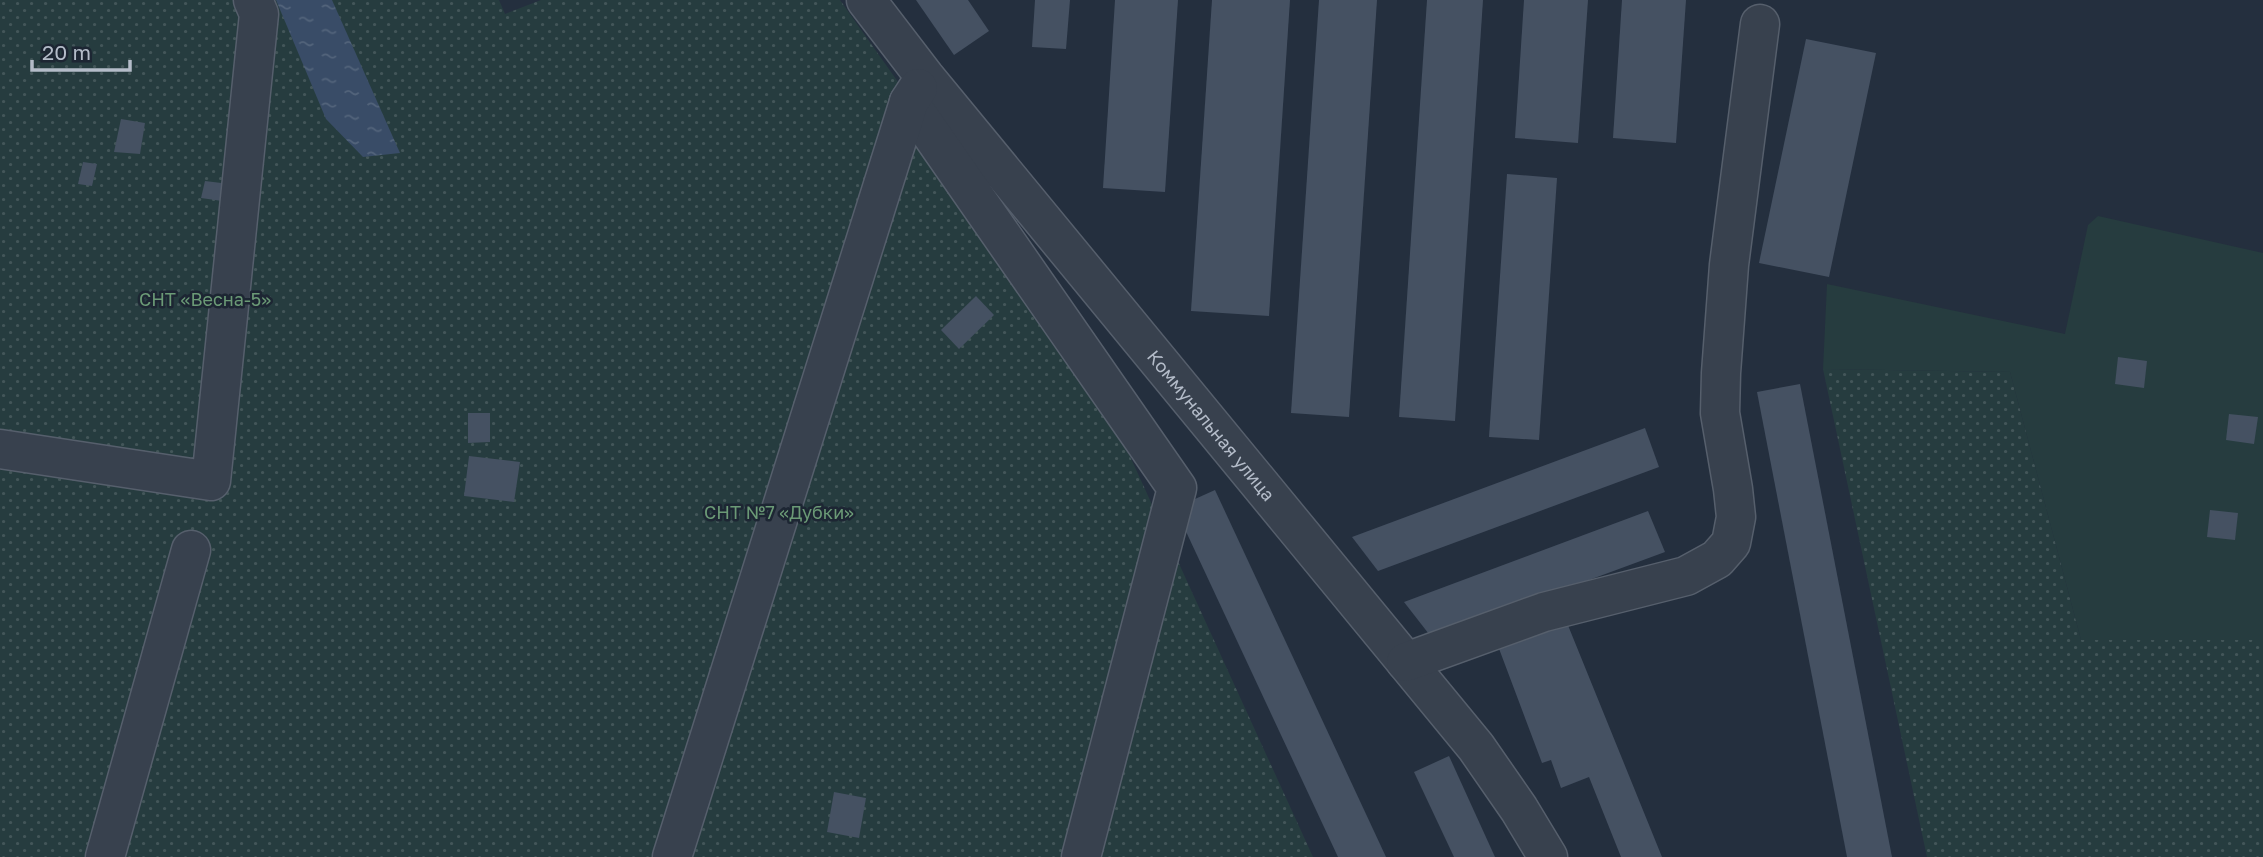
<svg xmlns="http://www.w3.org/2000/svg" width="2263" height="857" font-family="'Golos Text',sans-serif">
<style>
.grass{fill:#263c3f}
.garden{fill:url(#garden-dots)}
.water{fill:url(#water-ripples)}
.building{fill:#455162}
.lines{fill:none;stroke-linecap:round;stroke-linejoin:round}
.minor-casing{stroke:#565f6c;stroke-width:41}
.minor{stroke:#38414e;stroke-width:38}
.labels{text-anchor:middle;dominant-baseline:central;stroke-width:5;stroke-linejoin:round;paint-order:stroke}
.park-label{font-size:18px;fill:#6b9a76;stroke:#1d2633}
.street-label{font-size:18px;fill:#b4bcc9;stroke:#1d2633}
</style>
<defs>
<pattern id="garden-dots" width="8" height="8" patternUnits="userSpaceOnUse" patternTransform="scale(1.75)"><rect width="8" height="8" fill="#263c3f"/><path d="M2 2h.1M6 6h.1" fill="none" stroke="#435659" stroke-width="1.8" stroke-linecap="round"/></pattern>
<pattern id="water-ripples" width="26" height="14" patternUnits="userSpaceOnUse" patternTransform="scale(1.75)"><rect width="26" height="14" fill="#394c67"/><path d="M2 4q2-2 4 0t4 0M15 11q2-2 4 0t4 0" fill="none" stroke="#53647b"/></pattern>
</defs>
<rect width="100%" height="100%" fill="#242f3e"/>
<path class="grass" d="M2098 216 2263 253V640H2081L2010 372 1823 369 1827 284 2065 334 2088 225Z"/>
<g class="garden">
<path d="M0 0H499L505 14 541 0H840L1070 325 1313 857H0Z"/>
<path d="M1823 369 2010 372 2081 640H2263V857H1927Z"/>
</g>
<path class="water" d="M276 0H332L400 153 363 157 326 119Z"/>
<g class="building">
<path d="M916 0H968L989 31 954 55Z"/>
<path d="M1035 0H1070L1066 49 1032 47Z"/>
<path d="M1115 0H1178L1165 192 1103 188Z"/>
<path d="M1212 0H1290L1269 316 1191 311Z"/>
<path d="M1319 0H1377L1349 417 1291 413Z"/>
<path d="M1427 0H1483L1455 421 1399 417Z"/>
<path d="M1524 0H1588L1578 143 1515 138Z"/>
<path d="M1622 0H1686L1676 143 1613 138Z"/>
<path d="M1806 39 1876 53 1829 277 1759 263Z"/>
<path d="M121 119 145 123 140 154 114 152Z"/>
<path d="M83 162 97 164 92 186 78 184Z"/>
<path d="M1507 174 1557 178 1539 440 1489 437Z"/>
<path d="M205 181 238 185 236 203 201 198Z"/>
<path d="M976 296 994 315 959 349 941 330Z"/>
<path d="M2118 357 2147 361 2144 388 2115 384Z"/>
<path d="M1800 384 1892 857H1847L1757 392Z"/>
<path d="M468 413H490V442L468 443Z"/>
<path d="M2229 414 2258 417 2254 444 2226 440Z"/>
<path d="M1645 428 1659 467 1378 571 1352 537Z"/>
<path d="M469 456 520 462 514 502 464 496Z"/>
<path d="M1215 490 1386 857H1338L1175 508Z"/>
<path d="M2210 510 2238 513 2235 540 2207 537Z"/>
<path d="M1648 511 1665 552 1432 638 1404 602Z"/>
<path d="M1563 613 1662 857H1621L1589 777 1561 788 1551 760 1542 763 1495 638Z"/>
<path d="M1449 756 1495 857H1454L1414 772Z"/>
<path d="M834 792 866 798 859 838 827 832Z"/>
</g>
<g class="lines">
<defs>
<g id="minor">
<path id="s1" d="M866 0 925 77 1476 747 1519 809 1548 857"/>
<path d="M909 102 1177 488 1081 857"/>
<path d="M0 449 211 481 259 14 253 0"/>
<path d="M1406 662 1544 612 1686 576 1717 559 1731 543 1736 517 1733 489 1720 413 1721 373 1729 265 1760 24"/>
<path d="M105 857 191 550"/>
<path d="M672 857 909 102 918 88"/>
</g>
</defs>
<use href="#minor" class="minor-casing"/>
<use href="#minor" class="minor"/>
</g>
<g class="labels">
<g class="park-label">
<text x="205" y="299">СНТ «Весна-5»</text>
<text x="779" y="512">СНТ №7 «Дубки»</text>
</g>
<g class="street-label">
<text stroke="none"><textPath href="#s1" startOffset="548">Коммунальная улица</textPath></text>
</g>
</g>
<path d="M32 60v10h98v-10" fill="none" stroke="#b4bcc9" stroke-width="3.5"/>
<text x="42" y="60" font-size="21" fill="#b4bcc9" stroke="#1d2633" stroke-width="5" paint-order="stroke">20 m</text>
</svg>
